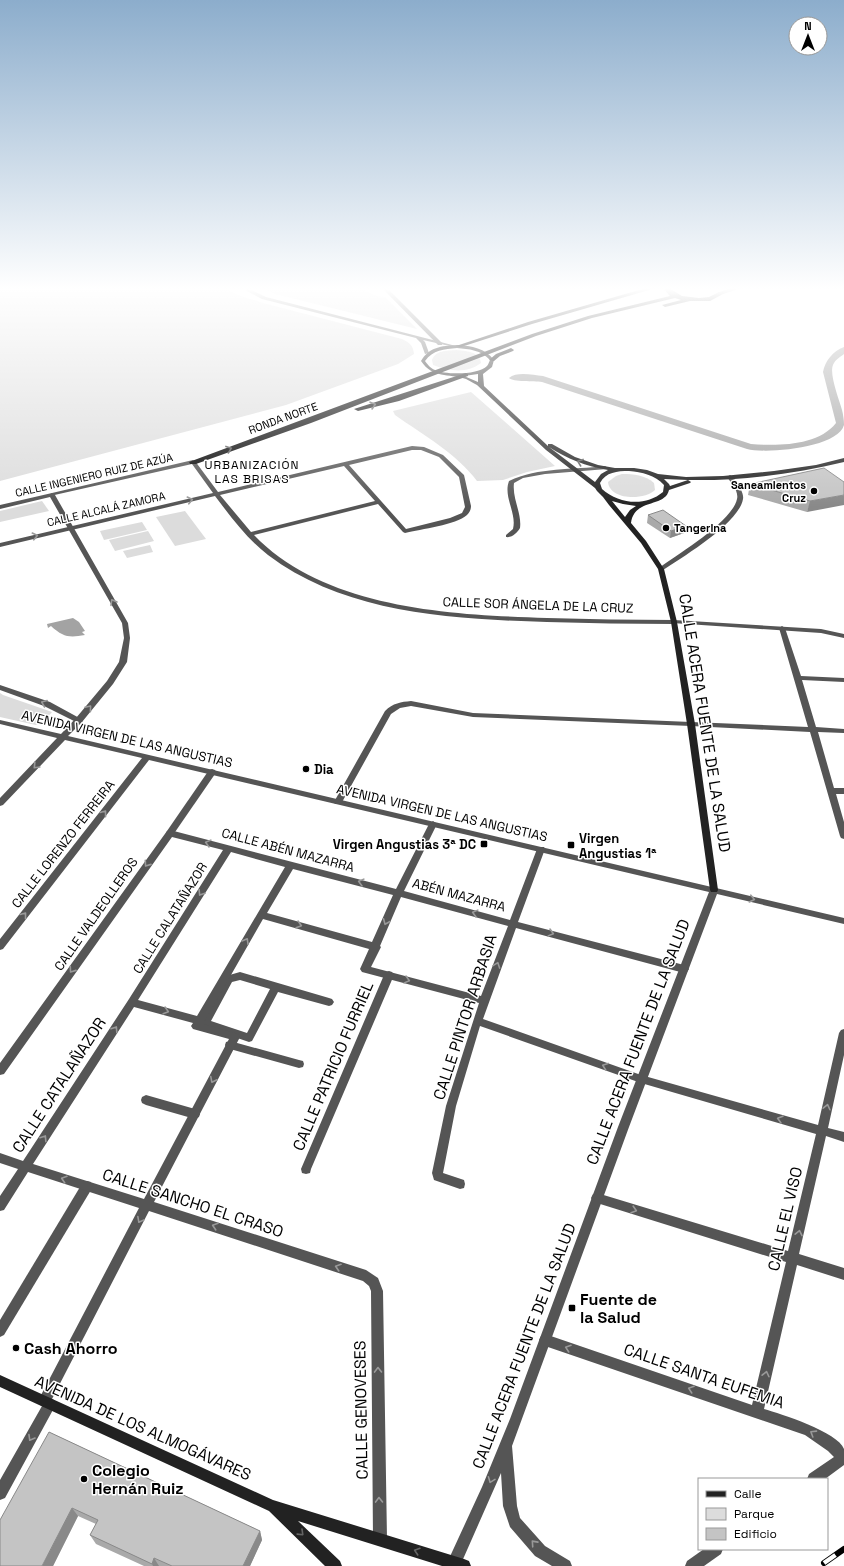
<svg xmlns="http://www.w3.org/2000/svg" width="844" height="1566" font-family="'Space Grotesk',sans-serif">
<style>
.green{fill:#dcdcdc}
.water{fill:#a3a3a3}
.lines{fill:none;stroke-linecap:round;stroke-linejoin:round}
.canal{fill:#a3a3a3;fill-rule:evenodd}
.pedestrian{fill:#555;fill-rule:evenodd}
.minor{fill:#555;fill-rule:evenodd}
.tertiary{fill:#555;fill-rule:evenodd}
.secondary{fill:#222;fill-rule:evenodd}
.trunk{fill:#000;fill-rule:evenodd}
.rail-casing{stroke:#000;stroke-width:6}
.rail{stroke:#fff;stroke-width:4.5;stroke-dasharray:14;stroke-linecap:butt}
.wall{fill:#a9a9a9}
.shaded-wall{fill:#898989}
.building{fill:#c4c4c4;stroke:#898989}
.oneway{stroke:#595959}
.oneway2{stroke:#646464}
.oneway3{stroke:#999}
.poi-dot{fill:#000;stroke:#fff;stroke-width:1.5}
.labels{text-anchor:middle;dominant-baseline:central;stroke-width:3;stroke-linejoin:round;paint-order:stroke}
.far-street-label{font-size:11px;fill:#000;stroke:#fff}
.far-poi-label{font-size:11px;font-weight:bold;fill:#000;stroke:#fff;text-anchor:end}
.far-neighbourhood-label{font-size:12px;letter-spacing:1px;fill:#000;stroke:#fff}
.street-label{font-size:13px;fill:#000;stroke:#fff}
.poi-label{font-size:13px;font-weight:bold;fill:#000;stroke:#fff;text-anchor:start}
.near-street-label{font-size:16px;fill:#000;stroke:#fff}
.near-poi-label{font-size:16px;font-weight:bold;fill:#000;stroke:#fff;text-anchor:start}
</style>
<rect width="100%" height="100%" fill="#fff"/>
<g class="green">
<path d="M0 288H226L238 295 263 303 402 339C410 343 413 345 414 354L398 364 286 405 0 481Z"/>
<path d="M262 288 363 289 376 296 385 297 417 329 275 294Z"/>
<path d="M456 350C465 351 480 351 481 363 466 374 450 371 433 365L432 360C436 350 446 351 456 350Z"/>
<path d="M471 392 479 399 555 466 527 472 503 480 477 481C456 453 423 435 395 415L393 411Z"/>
<path d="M622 474C634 474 645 475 654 483L655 490C645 500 610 501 608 482L616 476Z"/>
<path d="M42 501 49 511 0 522V511Z"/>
<path d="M185 511 206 539 175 546 156 517Z"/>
<path d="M142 522 147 530 104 540 100 531Z"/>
<path d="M148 531 154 541 115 551 109 540Z"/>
<path d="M150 545 153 552 127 558 123 551Z"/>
<path d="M0 693 3 695 52 712 44 721 36 725 0 717Z"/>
</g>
<path class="water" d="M73 618 79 622 85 631 82 632 85 635C69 638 63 637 51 626L48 628 47 624Z"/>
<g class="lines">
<path class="canal" d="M844 347V354C840 357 835 360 833 365 829 374 839 399 842 410 843 414 844 420 844 425 838 448 766 454 747 449L542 382C534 381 513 382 509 378 517 371 533 375 543 376L751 444C778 446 818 446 836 423L823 372C825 361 833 351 844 347Z"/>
<g class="pedestrian">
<path d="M782 626 785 628 801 676 844 678V682L802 680 816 727 844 729V733L818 732 834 788H844V794H836L844 822V839L841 838 840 836 810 732 691 726 687 724 691 722 808 727 779 628Z"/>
<path d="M212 769 215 770 216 772 215 774 173 835H167L166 833 167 831 209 770Z"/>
<path d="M389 971 392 972 394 975 311 1169 310 1173 306 1174 302 1173 301 1169 384 975 386 972Z"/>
<path d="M240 972 329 998 332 999 334 1002 332 1005 329 1006 278 992 252 1041 249 1042 202 1026 200 1023 226 976ZM240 980 270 989 247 1033 211 1021 232 982Z"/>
<path d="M230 1041 299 1060 303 1061 304 1064 303 1067 299 1068 230 1049 226 1048 225 1045 226 1042Z"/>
<path d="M146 1095 195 1109 199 1111 200 1114 199 1117 195 1119 146 1105 142 1103 141 1100 142 1097Z"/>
<path d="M87 1181 91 1182 92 1186 91 1190 4 1335 0 1337V1320L83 1182Z"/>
</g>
<g class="minor">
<path d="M382 288H387L442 343V345H438Z"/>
<path d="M412 446 424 447 443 455 464 475 471 506C471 509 470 512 467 515 456 525 421 529 405 533L403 532 378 504 254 535C325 609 451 615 547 618 589 619 632 620 674 620L677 622 674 624C631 624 589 623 547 622 452 619 346 614 268 555 247 539 231 517 215 496L0 547V543L213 493 192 464 50 496 49 495 52 493 193 460 195 461 218 492ZM412 450H421L439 457 459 477 465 507 462 513 450 518 406 529 349 465ZM344 466 375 501 251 532 220 495Z"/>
<path d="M605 466 608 468 607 469 545 474 523 478 514 483C512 499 522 513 520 528 517 533 512 538 506 537V535L513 529C517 513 503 497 509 481 539 467 572 470 605 466Z"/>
<path d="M730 475C734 477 735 481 738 484 740 488 744 494 743 499 739 523 683 557 663 570H659V568C678 554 732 522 737 499 739 491 731 483 727 477Z"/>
<path d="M0 685 50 702 83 720 82 722H76L44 706 0 690Z"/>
<path d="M411 701 473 713 691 722 695 724 691 726 473 717 411 706 400 708 391 714 341 804H335L334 802 385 711C393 703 401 702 411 701Z"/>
<path d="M433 821 437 824 404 891 510 920 537 849 538 847H544L545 849 518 922 684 965 687 966 689 969 687 972 684 973 516 928 483 1019 641 1075 818 1125 839 1033 841 1030 844 1029V1055L828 1128 844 1132V1142L826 1136 799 1254 844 1268V1280L797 1265 764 1409C781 1414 838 1432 844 1449 844 1453 844 1461 844 1465L825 1479H807L809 1474 834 1457 828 1451 805 1435 545 1346 541 1344 539 1340 541 1336 545 1334 752 1405 786 1262 597 1203 593 1202 591 1198 593 1194 597 1193 788 1251 816 1134 641 1083 480 1026 456 1106 443 1173 464 1180 465 1184 464 1188 460 1189 434 1180 432 1173 446 1106 479 1003 362 972 360 969 369 949 263 919 203 1024 238 1034 240 1037 154 1202 366 1270 378 1278 383 1291 387 1539 385 1544 380 1546 375 1544 373 1539 371 1291 369 1286 363 1281 149 1211 52 1399 54 1400 56 1404 54 1408 5 1498 0 1500V1480L42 1406 40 1405 38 1401 40 1397 139 1208 28 1172 4 1210 0 1211V1196L18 1169 0 1163V1153L23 1161 129 999 223 850 172 837 4 1074 0 1075V1063L167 831 170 830 396 889 429 824ZM231 852 285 867 197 1016 138 1000ZM293 869 393 895 372 942 267 913ZM401 897 508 926 481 996 371 967 381 947 380 946ZM134 1007 193 1023 191 1026 193 1029 229 1039 144 1199 33 1164Z"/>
<path d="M704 1549H723L721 1554 704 1566H685L687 1561Z"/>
</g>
<g class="tertiary">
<path d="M241 288H247L266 297 456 346 454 347 423 340 425 342 429 353 425 354 421 343 416 338 262 299Z"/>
<path d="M52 493 55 495 128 623 130 638 127 662 113 684 82 722 68 736 844 918V924L717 894 629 1127 512 1446 517 1506 520 1518 545 1546 570 1561 572 1566H552L535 1556 510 1527 503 1506 501 1473 460 1566H448L447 1563 482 1487 510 1419 618 1127 709 892 149 760 3 949 0 950V939L142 758 65 740 3 805 0 806V798L57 738 0 724V720L61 734 76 718 107 681 119 662 124 638 122 623 50 497 0 509V505Z"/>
<path d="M674 620 821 629 844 634V638L821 633 672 623V621Z"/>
</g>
<g class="secondary">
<path d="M457 345C472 346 485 348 494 360L492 367 483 374 484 386 548 446V444H552L575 457 598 465 615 468H634L647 470 658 474 686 477 723 476 774 471 816 465 844 458V462C794 474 740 481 688 480L691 482 690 483 669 490C665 508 634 498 631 523L646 541 664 569 677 622 695 724 718 890 717 892H711L710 890 687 724 671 622 658 569 641 543 609 505 603 497 597 491 595 488 546 450 477 385C473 383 470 381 466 379 448 373 433 379 421 361 429 347 441 346 457 345ZM457 348C469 349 481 350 490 360 489 362 488 365 487 366 479 375 445 375 435 370 430 368 428 365 425 361 433 350 444 349 457 348ZM478 374V382L464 376ZM549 447C567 459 586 466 608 470L601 474 595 482ZM629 471C642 472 655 475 664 485L663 492C645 507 619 504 602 489L600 483C606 472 617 471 629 471ZM664 479 688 480 670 486 669 484ZM612 501 623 504 636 506 630 510 625 517Z"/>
<path d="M0 1375 273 1500 464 1559 469 1561 471 1566H442L298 1521 340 1561 342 1566H325L269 1511 0 1387Z"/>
</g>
<g class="trunk">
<path d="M646 288H656L532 324 461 347 456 346 528 322Z"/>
<path d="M663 288H669L682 296 699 298 709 297 719 292 732 288H742L723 294 710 301H690L665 307 662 305 681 300 675 298 592 318 536 336 311 423 196 464H190L189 462 532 334 588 316 670 296Z"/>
<path d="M511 348 514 350 513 351 500 356 494 361 489 360 496 354Z"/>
<path d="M466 373 468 374V376L399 401 358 411 354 409Z"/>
</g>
<defs>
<path id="rail" d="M824 1563 844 1549"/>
</defs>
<use href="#rail" class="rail-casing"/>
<use href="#rail" class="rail"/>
</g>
<g class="wall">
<path d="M824 468 807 512 748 495 750 484Z"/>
<path d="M648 515 686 526 684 533 670 538 647 523Z"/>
<path d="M49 1432 260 1531 262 1540 250 1566H144L96 1544 90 1535 96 1524 78 1516 53 1566Z"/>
</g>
<g class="shaded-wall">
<path d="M844 495V505L807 512 810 501Z"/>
<path d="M686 526 684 533 670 538 671 531Z"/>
<path d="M72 1508 78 1516 53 1566H42Z"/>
<path d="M260 1531 262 1540 250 1566H243Z"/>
<path d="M154 1558 159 1566H153L152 1564Z"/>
</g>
<g class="building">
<path d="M824 468 844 482V495L810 501 750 484Z"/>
<path d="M663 510 686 526 671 531 648 515Z"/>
<path d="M49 1432 260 1531 243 1566H172L154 1558 152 1564 90 1535 98 1520 72 1508 42 1566H0V1520Z"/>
</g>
<defs><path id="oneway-chevron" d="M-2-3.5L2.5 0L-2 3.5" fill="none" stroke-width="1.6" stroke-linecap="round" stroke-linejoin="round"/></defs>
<g class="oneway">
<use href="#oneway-chevron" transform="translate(373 405) rotate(-16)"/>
<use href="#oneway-chevron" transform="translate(229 449) rotate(-20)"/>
</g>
<g class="oneway2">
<use href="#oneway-chevron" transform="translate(580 462) rotate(-160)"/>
<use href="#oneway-chevron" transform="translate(301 1533) rotate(44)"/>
<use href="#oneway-chevron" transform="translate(417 1551) rotate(-162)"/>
</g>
<g class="oneway3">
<use href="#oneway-chevron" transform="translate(190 500) rotate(-13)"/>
<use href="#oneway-chevron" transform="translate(35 536) rotate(-13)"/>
<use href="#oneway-chevron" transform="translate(113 602) rotate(-120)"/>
<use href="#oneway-chevron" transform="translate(44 703) rotate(-158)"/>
<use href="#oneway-chevron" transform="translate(89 708) rotate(-50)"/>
<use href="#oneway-chevron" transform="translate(36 766) rotate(134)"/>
<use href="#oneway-chevron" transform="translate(104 813) rotate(-52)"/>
<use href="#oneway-chevron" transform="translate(208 843) rotate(-165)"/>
<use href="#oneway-chevron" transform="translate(147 864) rotate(125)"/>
<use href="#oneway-chevron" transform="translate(361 882) rotate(-165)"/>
<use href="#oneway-chevron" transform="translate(201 893) rotate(122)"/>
<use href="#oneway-chevron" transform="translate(752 899) rotate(13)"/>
<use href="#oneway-chevron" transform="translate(475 913) rotate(-165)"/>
<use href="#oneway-chevron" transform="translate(24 915) rotate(-52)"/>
<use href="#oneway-chevron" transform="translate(386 922) rotate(113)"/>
<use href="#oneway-chevron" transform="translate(299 925) rotate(16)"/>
<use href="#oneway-chevron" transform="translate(551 933) rotate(15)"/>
<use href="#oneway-chevron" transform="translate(246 941) rotate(-60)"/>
<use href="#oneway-chevron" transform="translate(497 965) rotate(-70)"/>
<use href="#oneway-chevron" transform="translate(72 970) rotate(125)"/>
<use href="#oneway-chevron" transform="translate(407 980) rotate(15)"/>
<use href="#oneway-chevron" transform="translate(166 1011) rotate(16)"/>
<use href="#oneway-chevron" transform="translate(115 1029) rotate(-57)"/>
<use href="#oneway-chevron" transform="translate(605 1066) rotate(-160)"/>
<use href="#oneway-chevron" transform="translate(213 1080) rotate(117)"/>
<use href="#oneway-chevron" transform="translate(827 1107) rotate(-77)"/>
<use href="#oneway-chevron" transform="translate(780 1119) rotate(-164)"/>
<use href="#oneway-chevron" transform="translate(44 1138) rotate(-57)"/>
<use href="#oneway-chevron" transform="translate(64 1179) rotate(-162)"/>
<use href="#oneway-chevron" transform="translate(634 1210) rotate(17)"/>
<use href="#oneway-chevron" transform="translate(140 1220) rotate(118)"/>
<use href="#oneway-chevron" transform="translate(215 1226) rotate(-162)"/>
<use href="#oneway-chevron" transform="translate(799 1233) rotate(-78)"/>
<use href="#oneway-chevron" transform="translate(338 1267) rotate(-162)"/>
<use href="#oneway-chevron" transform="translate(568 1348) rotate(-161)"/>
<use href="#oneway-chevron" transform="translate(378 1370) rotate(-91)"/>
<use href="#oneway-chevron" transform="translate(766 1374) rotate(-77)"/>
<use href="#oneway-chevron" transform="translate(691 1389) rotate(-161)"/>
<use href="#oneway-chevron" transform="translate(813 1433) rotate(-148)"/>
<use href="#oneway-chevron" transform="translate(31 1438) rotate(120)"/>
<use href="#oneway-chevron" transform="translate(491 1480) rotate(111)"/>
<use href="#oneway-chevron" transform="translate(379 1500) rotate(-91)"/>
<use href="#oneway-chevron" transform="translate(534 1543) rotate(-132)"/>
</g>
<linearGradient id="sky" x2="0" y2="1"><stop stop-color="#8cadcc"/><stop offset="0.57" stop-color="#fff"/><stop offset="1" stop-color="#fff" stop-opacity="0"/></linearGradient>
<rect width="844" height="507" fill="url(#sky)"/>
<g class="poi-dot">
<circle cx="814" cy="491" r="4"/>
<circle cx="666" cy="528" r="4"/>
<circle cx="306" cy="769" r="4"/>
<rect x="480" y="840" width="8" height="8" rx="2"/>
<rect x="567" y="841" width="8" height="8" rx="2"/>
<rect x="568" y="1304" width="8" height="8" rx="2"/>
<circle cx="16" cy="1348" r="4"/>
<circle cx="84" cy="1479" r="4"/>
</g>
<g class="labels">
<g class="far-street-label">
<text transform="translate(283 418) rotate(-20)">RONDA NORTE</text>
<text transform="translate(94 475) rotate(-13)">CALLE INGENIERO RUIZ DE AZÚA</text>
<text transform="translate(106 509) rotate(-13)">CALLE ALCALÁ ZAMORA</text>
</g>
<g class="far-poi-label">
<text x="806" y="485">Saneamientos<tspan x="806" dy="13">Cruz</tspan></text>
<text x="674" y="528" text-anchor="start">Tangerina</text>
</g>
<g class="far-neighbourhood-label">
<text x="252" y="465">URBANIZACIÓN<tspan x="252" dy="14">LAS BRISAS</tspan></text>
</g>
<g class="street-label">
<text transform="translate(538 605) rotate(2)">CALLE SOR ÁNGELA DE LA CRUZ</text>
<text transform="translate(127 739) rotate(13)">AVENIDA VIRGEN DE LAS ANGUSTIAS</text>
<text transform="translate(442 813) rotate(13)">AVENIDA VIRGEN DE LAS ANGUSTIAS</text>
<text transform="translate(63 844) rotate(-52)">CALLE LORENZO FERREIRA</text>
<text transform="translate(288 850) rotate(15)">CALLE ABÉN MAZARRA</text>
<text transform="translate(459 895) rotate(15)">ABÉN MAZARRA</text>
<text transform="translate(96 914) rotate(-55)">CALLE VALDEOLLEROS</text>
<text transform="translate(170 918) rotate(-58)">CALLE CALATAÑAZOR</text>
</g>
<g class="poi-label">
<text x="314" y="769">Dia</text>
<text x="579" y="838">Virgen<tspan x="579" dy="15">Angustias 1ª</tspan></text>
<text x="476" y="844" text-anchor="end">Virgen Angustias 3ª DC</text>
</g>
<g class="near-street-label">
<text transform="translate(705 723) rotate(81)">CALLE ACERA FUENTE DE LA SALUD</text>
<text transform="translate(465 1017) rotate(-72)">CALLE PINTOR ARBASIA</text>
<text transform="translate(638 1042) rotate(-69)">CALLE ACERA FUENTE DE LA SALUD</text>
<text transform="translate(333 1066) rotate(-67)">CALLE PATRICIO FURRIEL</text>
<text transform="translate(59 1085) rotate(-57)">CALLE CATALAÑAZOR</text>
<text transform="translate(193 1203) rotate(18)">CALLE SANCHO EL CRASO</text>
<text transform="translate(785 1219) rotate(-77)">CALLE EL VISO</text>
<text transform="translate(524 1346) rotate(-69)">CALLE ACERA FUENTE DE LA SALUD</text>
<text transform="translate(704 1376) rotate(19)">CALLE SANTA EUFEMIA</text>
<text transform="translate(361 1410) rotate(-91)">CALLE GENOVESES</text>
<text transform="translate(143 1428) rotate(24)">AVENIDA DE LOS ALMOGÁVARES</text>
</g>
<g class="near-poi-label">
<text x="580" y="1299">Fuente de<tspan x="580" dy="18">la Salud</tspan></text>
<text x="24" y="1348">Cash Ahorro</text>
<text x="92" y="1470">Colegio<tspan x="92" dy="18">Hernán Ruiz</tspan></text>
</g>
</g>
<rect x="698" y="1478" width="130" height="72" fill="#ffffff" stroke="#999999"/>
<rect x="706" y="1491" width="20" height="6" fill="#222222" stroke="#999999"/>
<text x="734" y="1498" font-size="12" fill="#000000">Calle</text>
<rect x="706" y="1508" width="20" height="12" fill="#dcdcdc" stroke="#999999"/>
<text x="734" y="1518" font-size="12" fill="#000000">Parque</text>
<rect x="706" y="1528" width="20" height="12" fill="#c4c4c4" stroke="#999999"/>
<text x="734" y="1538" font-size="12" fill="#000000">Edificio</text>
<g transform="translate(808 36)"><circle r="19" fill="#ffffff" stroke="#999999"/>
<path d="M0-3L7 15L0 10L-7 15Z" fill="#000000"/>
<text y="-6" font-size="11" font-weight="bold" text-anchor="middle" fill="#000000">N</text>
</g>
</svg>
